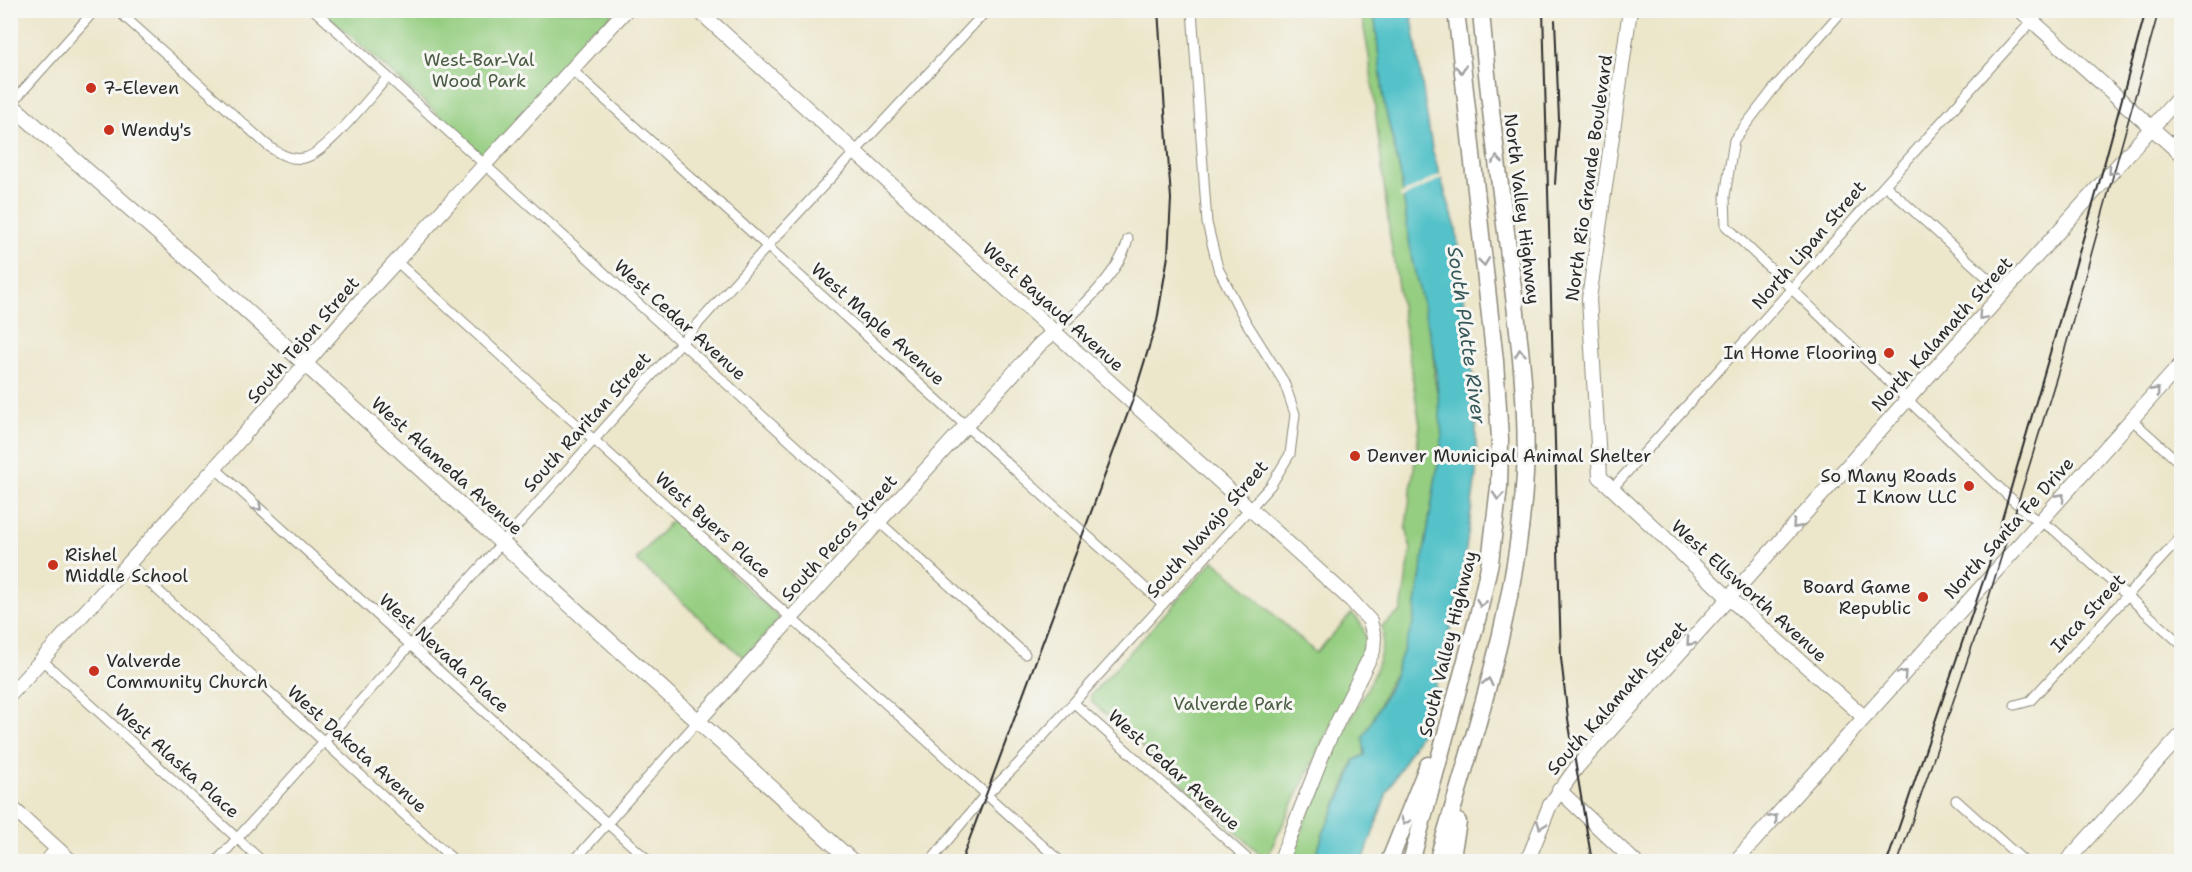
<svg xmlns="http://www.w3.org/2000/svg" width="2192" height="872" font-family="'Shantell Sans',sans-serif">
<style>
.green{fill:#95ce81;stroke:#607c56;stroke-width:1.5}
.water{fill:#54c2c9;stroke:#40767a;stroke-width:1.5}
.pier{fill:#ece6ca}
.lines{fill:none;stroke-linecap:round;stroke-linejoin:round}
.street-casing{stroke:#8c887a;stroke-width:11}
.secondary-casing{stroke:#8c887a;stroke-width:16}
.primary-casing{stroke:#8c887a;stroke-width:17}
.highway-casing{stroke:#8c887a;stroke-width:19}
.street{stroke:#fff;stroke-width:9}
.secondary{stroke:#fff;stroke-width:14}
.primary{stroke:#fff;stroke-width:15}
.highway{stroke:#fff;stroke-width:16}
.tram{stroke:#2b2b2b;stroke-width:1.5}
.rail{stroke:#2b2b2b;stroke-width:2}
.oneway{stroke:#a0a0a0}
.poi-dot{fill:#c8321e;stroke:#f6f6f2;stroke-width:2}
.labels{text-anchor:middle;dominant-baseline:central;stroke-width:6;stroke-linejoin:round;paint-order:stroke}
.park-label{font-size:18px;fill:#4b5c45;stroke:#f6f6f2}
.poi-label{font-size:18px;fill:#2b2b2b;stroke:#f6f6f2;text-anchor:start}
.street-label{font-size:18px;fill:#2b2b2b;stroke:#f6f6f2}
.water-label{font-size:20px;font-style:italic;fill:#37585a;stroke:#f6f6f2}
</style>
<rect width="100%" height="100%" fill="#f6f6f2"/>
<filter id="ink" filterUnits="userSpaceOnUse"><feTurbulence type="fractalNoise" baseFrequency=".0167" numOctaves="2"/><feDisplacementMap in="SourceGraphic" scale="12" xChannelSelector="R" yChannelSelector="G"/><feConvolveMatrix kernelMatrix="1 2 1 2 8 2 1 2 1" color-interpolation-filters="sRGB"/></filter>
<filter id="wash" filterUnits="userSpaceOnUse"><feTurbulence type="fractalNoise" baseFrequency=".008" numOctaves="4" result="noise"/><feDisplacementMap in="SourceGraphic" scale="24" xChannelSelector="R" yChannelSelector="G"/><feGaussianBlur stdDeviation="1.35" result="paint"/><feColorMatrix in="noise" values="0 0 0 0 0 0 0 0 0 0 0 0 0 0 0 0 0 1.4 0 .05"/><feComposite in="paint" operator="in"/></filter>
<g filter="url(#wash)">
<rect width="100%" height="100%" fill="#ece6ca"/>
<g class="green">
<path d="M323 11H615L484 156Z"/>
<path d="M1361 11H1374L1384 103 1400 172 1412 260 1434 351V376L1441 411 1442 438 1413 624 1404 654 1381 700 1365 755 1354 760C1343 794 1326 824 1316 858L1314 861 1291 862C1303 828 1313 793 1328 761 1344 725 1390 665 1382 626L1401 611 1411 550 1406 526 1420 425 1390 237 1369 56Z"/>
<path d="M672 520 780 618 744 658 636 560Z"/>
<path d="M1214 560 1316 653 1352 613C1370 630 1367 647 1359 668L1266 859 1092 702 1091 695Z"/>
</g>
<path class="water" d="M1374 11H1411L1432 149 1456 228 1476 404V475L1461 585 1431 706 1425 725 1387 792 1363 861 1314 862 1324 831 1346 786 1355 760 1365 755 1363 738 1391 684 1413 624 1442 438 1434 351 1412 260 1400 172 1384 103Z"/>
<path class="pier" d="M1443 173 1444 177 1401 199 1400 195Z"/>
</g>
<g filter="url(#ink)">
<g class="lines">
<defs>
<g id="street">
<path d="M117 10 266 144C277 153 290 161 304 158 326 154 371 95 388 77"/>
<path d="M314 10 1025 654"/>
<path d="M1843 10 1775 87 1734 140 1725 196 1726 226 2007 495 2031 516 2054 530 2182 645"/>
<path d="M571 69 1163 604"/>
<path d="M10 105 95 10"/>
<path d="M1885 185 2003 292"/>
<path d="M396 261 1061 862"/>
<path d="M1054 332C1079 310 1121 272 1128 239"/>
<path d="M2131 419 2182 465"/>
<path d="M215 468 650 862"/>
<path d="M1611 490 2032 21"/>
<path d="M129 564 456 862"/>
<path d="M42 660 263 862"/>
<path d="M1074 703 1251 862"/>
<path d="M2015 705 2030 701 2182 536"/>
<path d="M1956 800 2025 862"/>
<path d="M43 862 56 847"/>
<path d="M216 862 774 239 987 10"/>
<path d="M573 862 698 721"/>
<path d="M930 862 980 801 1016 766 1271 485 1290 454 1295 414 1284 382 1246 322 1218 268 1207 223 1192 10"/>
</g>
<g id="secondary">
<path d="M698 10 1351 600 1370 621 1374 637 1373 651 1327 743 1280 862"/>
<path d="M1630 10 1589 299 1600 477 1730 599 1864 717"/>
<path d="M2020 10 2182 155"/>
<path d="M10 695 215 468 360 301 626 10"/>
<path d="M698 721 1040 344 1054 332"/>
<path d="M1559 790 1635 862"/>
<path d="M10 806 72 862"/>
<path d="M1527 862 1550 805 1577 767 2182 94"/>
<path d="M1735 862 2182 363"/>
<path d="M2066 862 2182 734"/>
</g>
<path id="primary" d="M10 104 216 283 853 862"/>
<g id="highway">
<path d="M1389 862 1428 765"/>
<path d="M1411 862 1478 616 1490 562 1499 487 1500 439 1495 361 1456 10"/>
<path d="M1437 862C1474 734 1518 607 1525 474 1528 409 1520 344 1512 280 1501 190 1488 101 1481 10"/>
<path d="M1451 862 1458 822"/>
</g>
</defs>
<use href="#street" class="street-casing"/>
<use href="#secondary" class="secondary-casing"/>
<use href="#primary" class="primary-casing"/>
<use href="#highway" class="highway-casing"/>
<use href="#street" class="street"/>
<use href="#secondary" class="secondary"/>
<use href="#primary" class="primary"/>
<use href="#highway" class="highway"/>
<path class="tram" d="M1898 862 1988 600 2063 356 2159 10"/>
<g class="rail">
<path d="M1543 10 1561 658 1568 719 1592 862"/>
<path d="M1555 184 1559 120 1555 20"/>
<path d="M961 862 1132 402 1157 321 1168 256 1171 199 1158 10"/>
<path d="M1887 862 1989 564 2098 187 2146 10"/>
</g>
</g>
<defs><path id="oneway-chevron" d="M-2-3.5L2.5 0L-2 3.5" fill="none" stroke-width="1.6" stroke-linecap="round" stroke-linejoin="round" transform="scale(1.5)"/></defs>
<g class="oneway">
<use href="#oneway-chevron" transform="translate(1461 69) rotate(84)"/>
<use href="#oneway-chevron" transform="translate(1497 160) rotate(-97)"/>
<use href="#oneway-chevron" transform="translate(2112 171) rotate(132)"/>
<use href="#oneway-chevron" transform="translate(1484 262) rotate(83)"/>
<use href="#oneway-chevron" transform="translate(1982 316) rotate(132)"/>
<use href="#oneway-chevron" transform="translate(1520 353) rotate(-96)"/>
<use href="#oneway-chevron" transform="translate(2156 391) rotate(-48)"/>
<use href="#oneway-chevron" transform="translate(1498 496) rotate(95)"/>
<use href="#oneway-chevron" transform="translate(2061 497) rotate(-48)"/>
<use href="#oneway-chevron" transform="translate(258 507) rotate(42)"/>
<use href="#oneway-chevron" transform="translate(1796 525) rotate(132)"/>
<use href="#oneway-chevron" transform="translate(1481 603) rotate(103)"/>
<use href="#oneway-chevron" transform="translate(1690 642) rotate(132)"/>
<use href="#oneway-chevron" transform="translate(1903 674) rotate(-48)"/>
<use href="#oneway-chevron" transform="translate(1488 682) rotate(-77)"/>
<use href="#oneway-chevron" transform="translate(1774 818) rotate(-48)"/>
<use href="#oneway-chevron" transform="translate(1405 821) rotate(112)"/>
<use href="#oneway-chevron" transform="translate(1541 825) rotate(111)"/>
</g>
</g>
<g class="poi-dot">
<circle cx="91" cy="88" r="6"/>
<circle cx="109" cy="130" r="6"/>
<circle cx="1889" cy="353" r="6"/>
<circle cx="1355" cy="456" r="6"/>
<circle cx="1969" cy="486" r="6"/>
<circle cx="53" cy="565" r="6"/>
<circle cx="1923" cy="597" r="6"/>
<circle cx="94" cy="671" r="6"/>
</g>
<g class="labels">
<g class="park-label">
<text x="479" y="60">West-Bar-Val<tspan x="479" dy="21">Wood Park</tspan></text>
<text x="1233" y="704">Valverde Park</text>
</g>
<g class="poi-label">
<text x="103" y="88">7-Eleven</text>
<text x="121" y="130">Wendy's</text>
<text x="1877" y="353" text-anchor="end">In Home Flooring</text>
<text x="1367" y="456">Denver Municipal Animal Shelter</text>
<text x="1957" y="476" text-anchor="end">So Many Roads<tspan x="1957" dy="21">I Know LLC</tspan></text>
<text x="65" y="555">Rishel<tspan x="65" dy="21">Middle School</tspan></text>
<text x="1911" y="587" text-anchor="end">Board Game<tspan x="1911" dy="21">Republic</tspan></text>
<text x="106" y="661">Valverde<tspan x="106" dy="21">Community Church</tspan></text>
</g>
<g class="street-label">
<text transform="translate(1589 178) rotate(-82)">North Rio Grande Boulevard</text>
<text transform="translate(1522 209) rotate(83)">North Valley Highway</text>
<text transform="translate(1809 245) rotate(-49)">North Lipan Street</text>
<text transform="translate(1053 307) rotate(42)">West Bayaud Avenue</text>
<text transform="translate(680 320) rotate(42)">West Cedar Avenue</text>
<text transform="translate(878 324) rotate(42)">West Maple Avenue</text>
<text transform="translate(1942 334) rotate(-48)">North Kalamath Street</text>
<text transform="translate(303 340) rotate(-49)">South Tejon Street</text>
<text transform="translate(587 422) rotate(-48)">South Raritan Street</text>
<text transform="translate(447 466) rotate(42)">West Alameda Avenue</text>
<text transform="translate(713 525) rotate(42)">West Byers Place</text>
<text transform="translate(2009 528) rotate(-48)">North Santa Fe Drive</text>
<text transform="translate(1207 529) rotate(-49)">South Navajo Street</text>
<text transform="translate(839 538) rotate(-48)">South Pecos Street</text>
<text transform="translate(1749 591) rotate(42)">West Ellsworth Avenue</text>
<text transform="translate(2088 613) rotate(-47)">Inca Street</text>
<text transform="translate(1448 644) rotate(-76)">South Valley Highway</text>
<text transform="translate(444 653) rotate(42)">West Nevada Place</text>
<text transform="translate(1617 698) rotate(-48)">South Kalamath Street</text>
<text transform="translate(357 749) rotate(42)">West Dakota Avenue</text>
<text transform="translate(177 761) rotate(42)">West Alaska Place</text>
<text transform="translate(1174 770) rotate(42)">West Cedar Avenue</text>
</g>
<g class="water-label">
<text transform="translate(1467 335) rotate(82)">South Platte River</text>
</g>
</g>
<rect width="2192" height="872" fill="none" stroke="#f6f6f2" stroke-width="36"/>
</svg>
